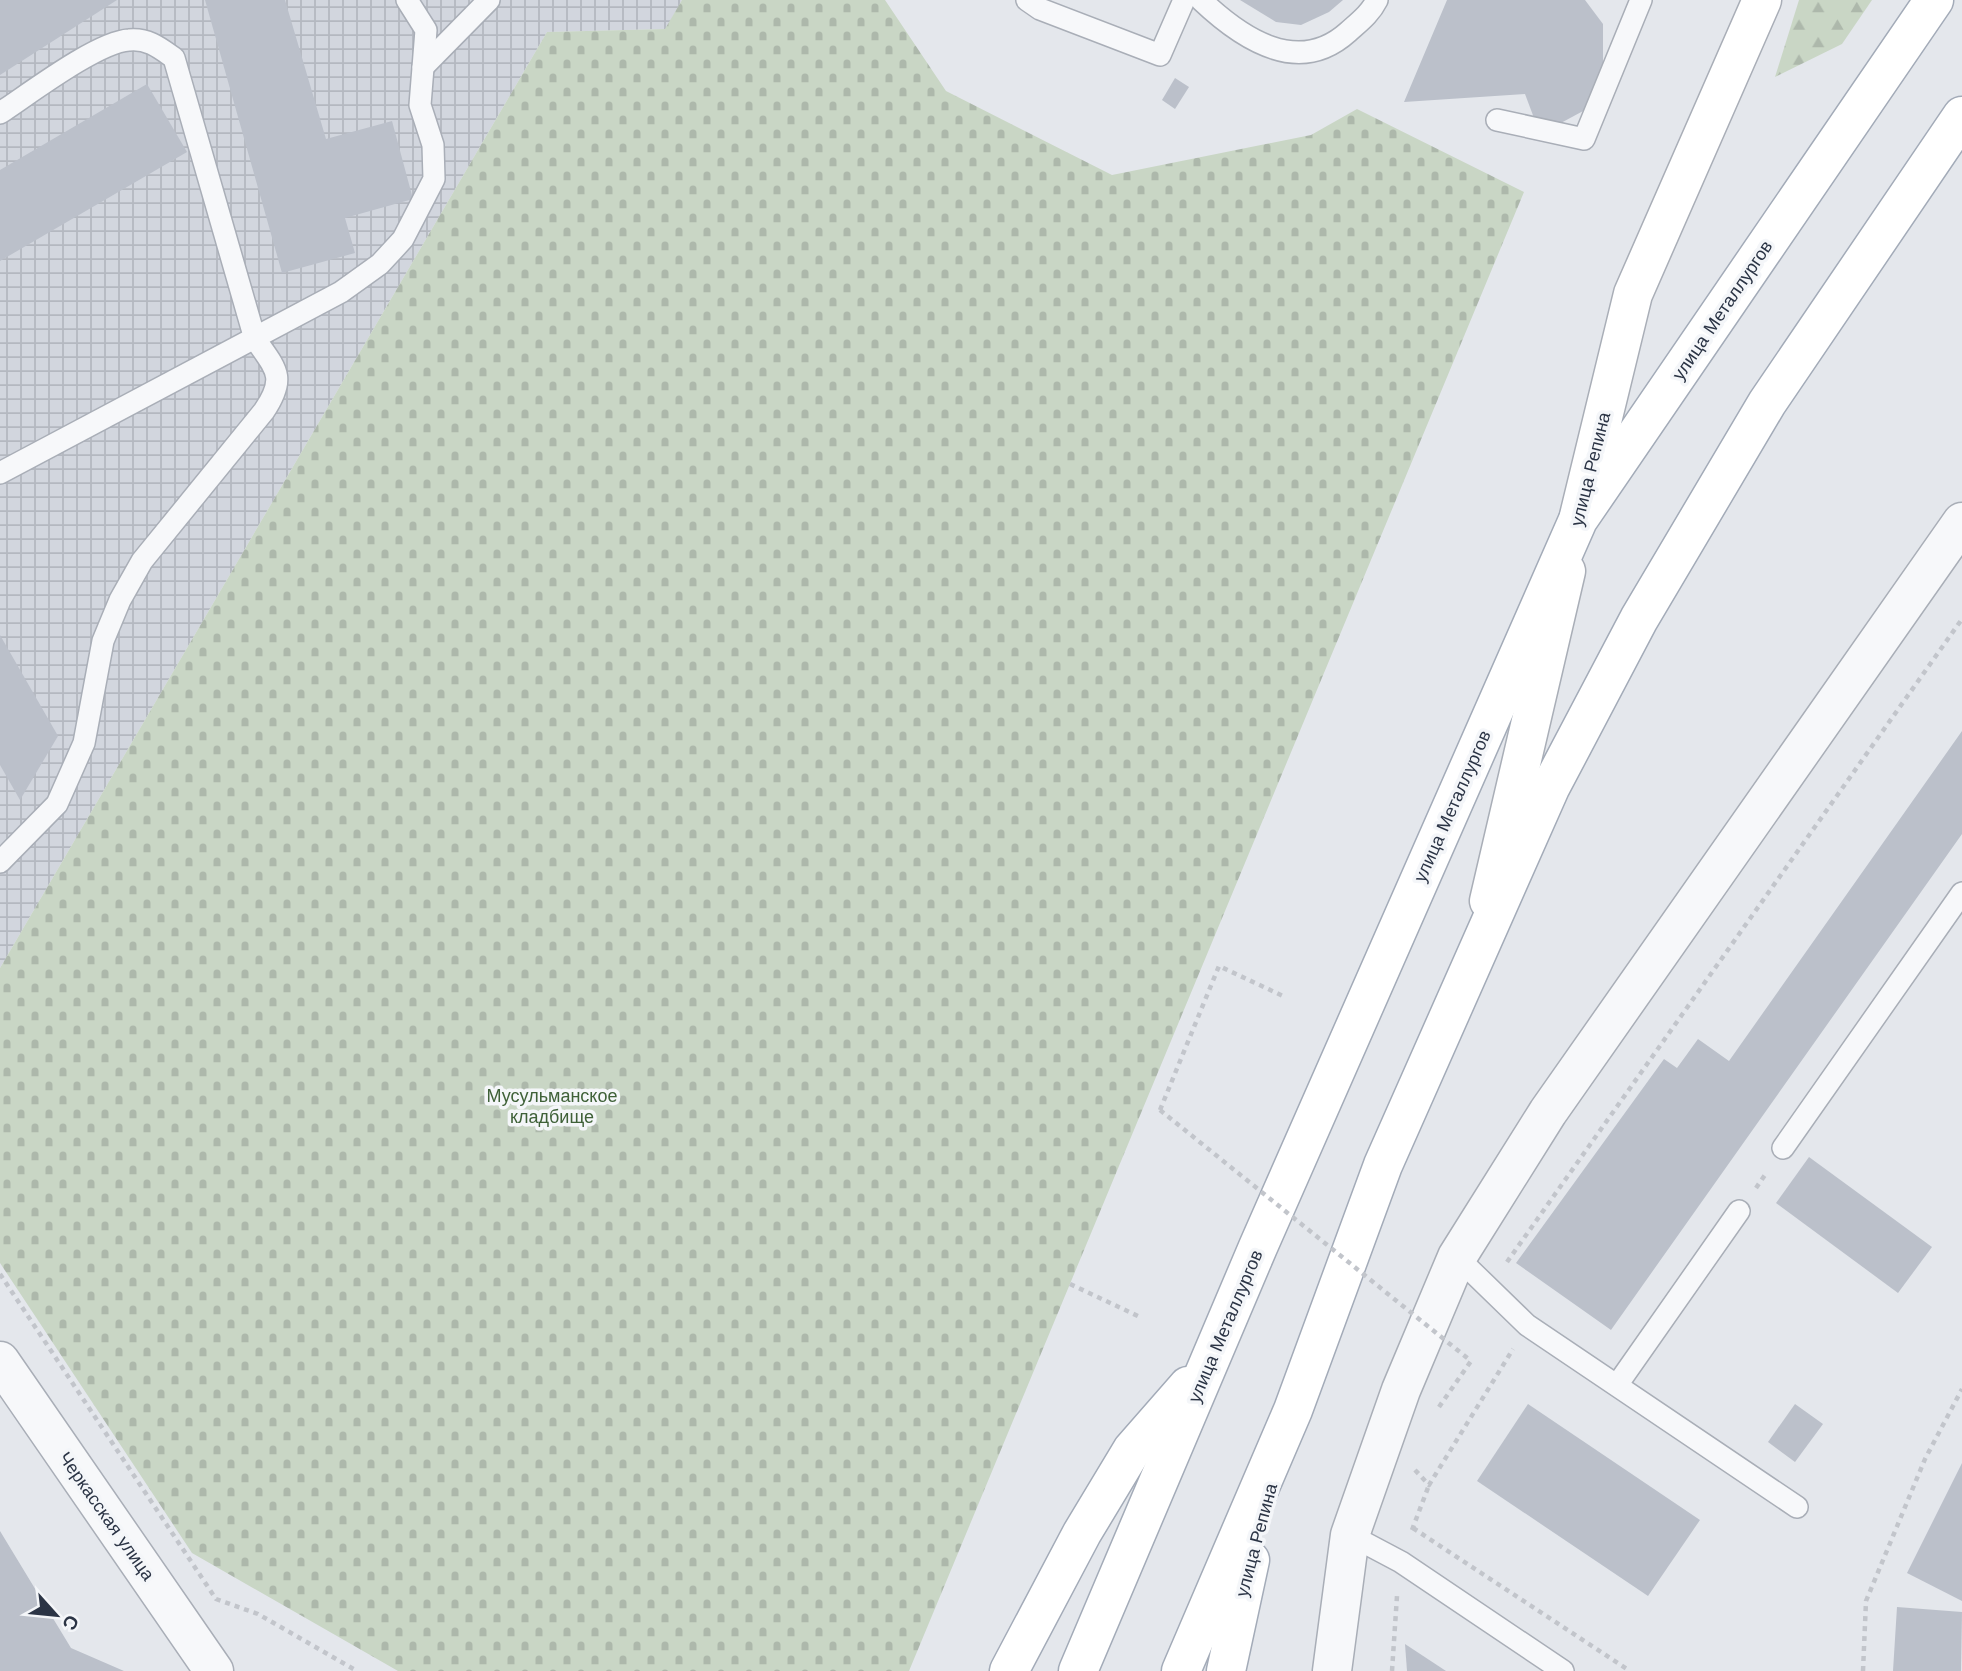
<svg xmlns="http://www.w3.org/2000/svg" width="1962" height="1671" font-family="'Work Sans',sans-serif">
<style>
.industrial{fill:url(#industrial-grid)}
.forest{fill:url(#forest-firs)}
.cemetery{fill:url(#cemetery-stones)}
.building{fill:#bbc0ca}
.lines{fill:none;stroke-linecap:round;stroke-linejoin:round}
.lane-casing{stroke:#a9aeb7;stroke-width:24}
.street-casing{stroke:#a9aeb7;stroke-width:41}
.secondary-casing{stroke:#a9aeb7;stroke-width:41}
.primary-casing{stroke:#a3abb8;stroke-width:41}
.path{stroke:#c2c5cb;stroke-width:4.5;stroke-dasharray:5 5;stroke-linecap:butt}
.lane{stroke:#f7f8fa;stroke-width:21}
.street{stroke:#f7f8fa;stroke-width:38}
.secondary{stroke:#fff;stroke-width:38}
.primary{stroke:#fff;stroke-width:38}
.path-bridge{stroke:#c2c5cb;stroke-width:4.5;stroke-dasharray:5 5;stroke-linecap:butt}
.labels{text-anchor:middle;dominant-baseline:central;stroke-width:7;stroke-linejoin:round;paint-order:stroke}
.street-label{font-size:18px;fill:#2b3445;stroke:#f4f6f9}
.park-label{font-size:18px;fill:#3f6138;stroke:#f4f6f9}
</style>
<defs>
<pattern id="industrial-grid" width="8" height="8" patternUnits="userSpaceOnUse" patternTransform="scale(1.75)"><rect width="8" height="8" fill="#d2d6de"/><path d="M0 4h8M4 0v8" fill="none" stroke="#b4b8c0"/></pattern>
<pattern id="forest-firs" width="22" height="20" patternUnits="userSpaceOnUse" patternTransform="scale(1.75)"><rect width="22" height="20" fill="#c9d6c5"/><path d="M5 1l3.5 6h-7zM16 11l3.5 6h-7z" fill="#adb8ab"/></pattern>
<pattern id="cemetery-stones" width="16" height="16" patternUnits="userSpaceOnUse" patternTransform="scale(1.75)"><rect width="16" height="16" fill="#c9d6c5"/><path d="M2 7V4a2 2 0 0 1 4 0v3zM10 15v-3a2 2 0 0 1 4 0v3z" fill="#adb8ab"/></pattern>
</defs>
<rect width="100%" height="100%" fill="#e4e7ec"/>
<path class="industrial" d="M0 0H682L666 29 547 32 0 968Z"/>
<path class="forest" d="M1799 0H1872L1842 44 1775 77Z"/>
<path class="cemetery" d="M682 0H885L946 91 1112 175 1311 135 1357 109 1524 192 909 1671H398L192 1553 0 1263V968L547 32 665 29Z"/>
<g class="building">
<path d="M0 0H117L0 75Z"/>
<path d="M205 0H285L326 139 392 121 413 199 345 218 355 253 282 273Z"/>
<path d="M1240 0H1343L1329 12 1301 25 1276 22Z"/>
<path d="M1447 0H1585L1603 24V81L1585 110 1559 124 1534 118 1525 94 1404 102Z"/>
<path d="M1175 78 1189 87 1175 109 1162 100Z"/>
<path d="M147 84 187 152 0 261V170Z"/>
<path d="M0 635 58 736 20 800 0 765Z"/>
<path d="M1962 731V834L1611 1330 1516 1263 1664 1059 1677 1068 1698 1039 1729 1061Z"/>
<path d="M1809 1157 1932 1247 1898 1293 1776 1203Z"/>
<path d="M1528 1404 1700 1520 1648 1596 1477 1481Z"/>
<path d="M1795 1404 1823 1424 1795 1462 1768 1442Z"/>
<path d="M1962 1463V1601L1907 1573Z"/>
<path d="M0 1531 71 1648 124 1671H0Z"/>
<path d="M1897 1607 1962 1612 1961 1671H1893Z"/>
<path d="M1405 1644 1446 1671H1407Z"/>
</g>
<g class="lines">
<defs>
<g id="lane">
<path d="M1027 0 1040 9 1160 55 1184 0"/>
<path d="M1201 0C1241 38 1298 77 1348 32 1359 22 1370 14 1377 0"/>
<path d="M423 67 489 0"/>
<path d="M0 113C29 94 97 42 129 40 148 38 160 48 174 58L255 339C276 369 287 377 264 411L142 561 120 600 103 641 84 743 57 804 0 862"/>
<path d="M1497 120 1584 139 1641 0"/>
<path d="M0 473 341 292 380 264 403 239 434 179 433 145 420 105 426 30 407 0"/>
<path d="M1783 1148 1962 893"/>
<path d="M1457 1257 1527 1325 1797 1507"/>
<path d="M1617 1385 1739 1211"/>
<path d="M1350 1535 1401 1562 1563 1671"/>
</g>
<g id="street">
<path d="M0 1361 214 1671"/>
<path d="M1332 1671 1350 1535 1401 1390 1457 1257 1548 1112 1962 522"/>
</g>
<g id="secondary">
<path d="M1579 516 1633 294 1762 0"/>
<path d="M1489 901 1566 571"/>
</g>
<g id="primary">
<path d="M1009 1671 1082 1533 1132 1450 1188 1386"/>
<path d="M1078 1671 1258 1247 1578 520 1934 0"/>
<path d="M1181 1671 1293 1410 1383 1165 1550 788 1639 619 1767 403 1962 116"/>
<path d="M1226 1671 1250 1560"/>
</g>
</defs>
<use href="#lane" class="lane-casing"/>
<use href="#street" class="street-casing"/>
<use href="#secondary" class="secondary-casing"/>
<use href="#primary" class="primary-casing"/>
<g class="path">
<path d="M1160 1110 1219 966 1283 996"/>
<path d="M1756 1188 1767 1172"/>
<path d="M1507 1262 1962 619"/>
<path d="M0 1274 216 1599 258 1614 357 1671"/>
<path d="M1070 1284 1140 1317"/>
<path d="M1439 1407 1471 1361"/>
<path d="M1415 1470 1429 1485 1513 1349"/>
<path d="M1413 1528 1630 1671"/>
<path d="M1412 1530 1429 1485"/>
<path d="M1392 1671 1397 1596"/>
<path d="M1863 1671 1866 1601 1925 1459 1962 1389"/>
</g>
<use href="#lane" class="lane"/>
<use href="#street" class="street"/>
<use href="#secondary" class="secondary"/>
<use href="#primary" class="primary"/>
<path class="path-bridge" d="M1160 1110 1471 1361"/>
</g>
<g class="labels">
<g class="street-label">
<text transform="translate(1722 310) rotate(-56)">улица Металлургов</text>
<text transform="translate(1590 469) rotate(-76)">улица Репина</text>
<text transform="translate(1452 806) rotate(-66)">улица Металлургов</text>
<text transform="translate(1225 1326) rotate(-67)">улица Металлургов</text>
<text transform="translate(107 1516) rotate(55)">Черкасская улица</text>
<text transform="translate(1256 1540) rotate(-75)">улица Репина</text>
</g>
<g class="park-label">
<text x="552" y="1095">Мусульманское<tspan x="552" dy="21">кладбище</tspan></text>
</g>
</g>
<g transform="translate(56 1615) rotate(117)" stroke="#f4f6f9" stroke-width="5" paint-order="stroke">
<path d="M0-5L12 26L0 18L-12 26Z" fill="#2b3445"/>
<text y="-10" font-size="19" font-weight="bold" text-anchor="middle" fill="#2b3445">С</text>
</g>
</svg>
